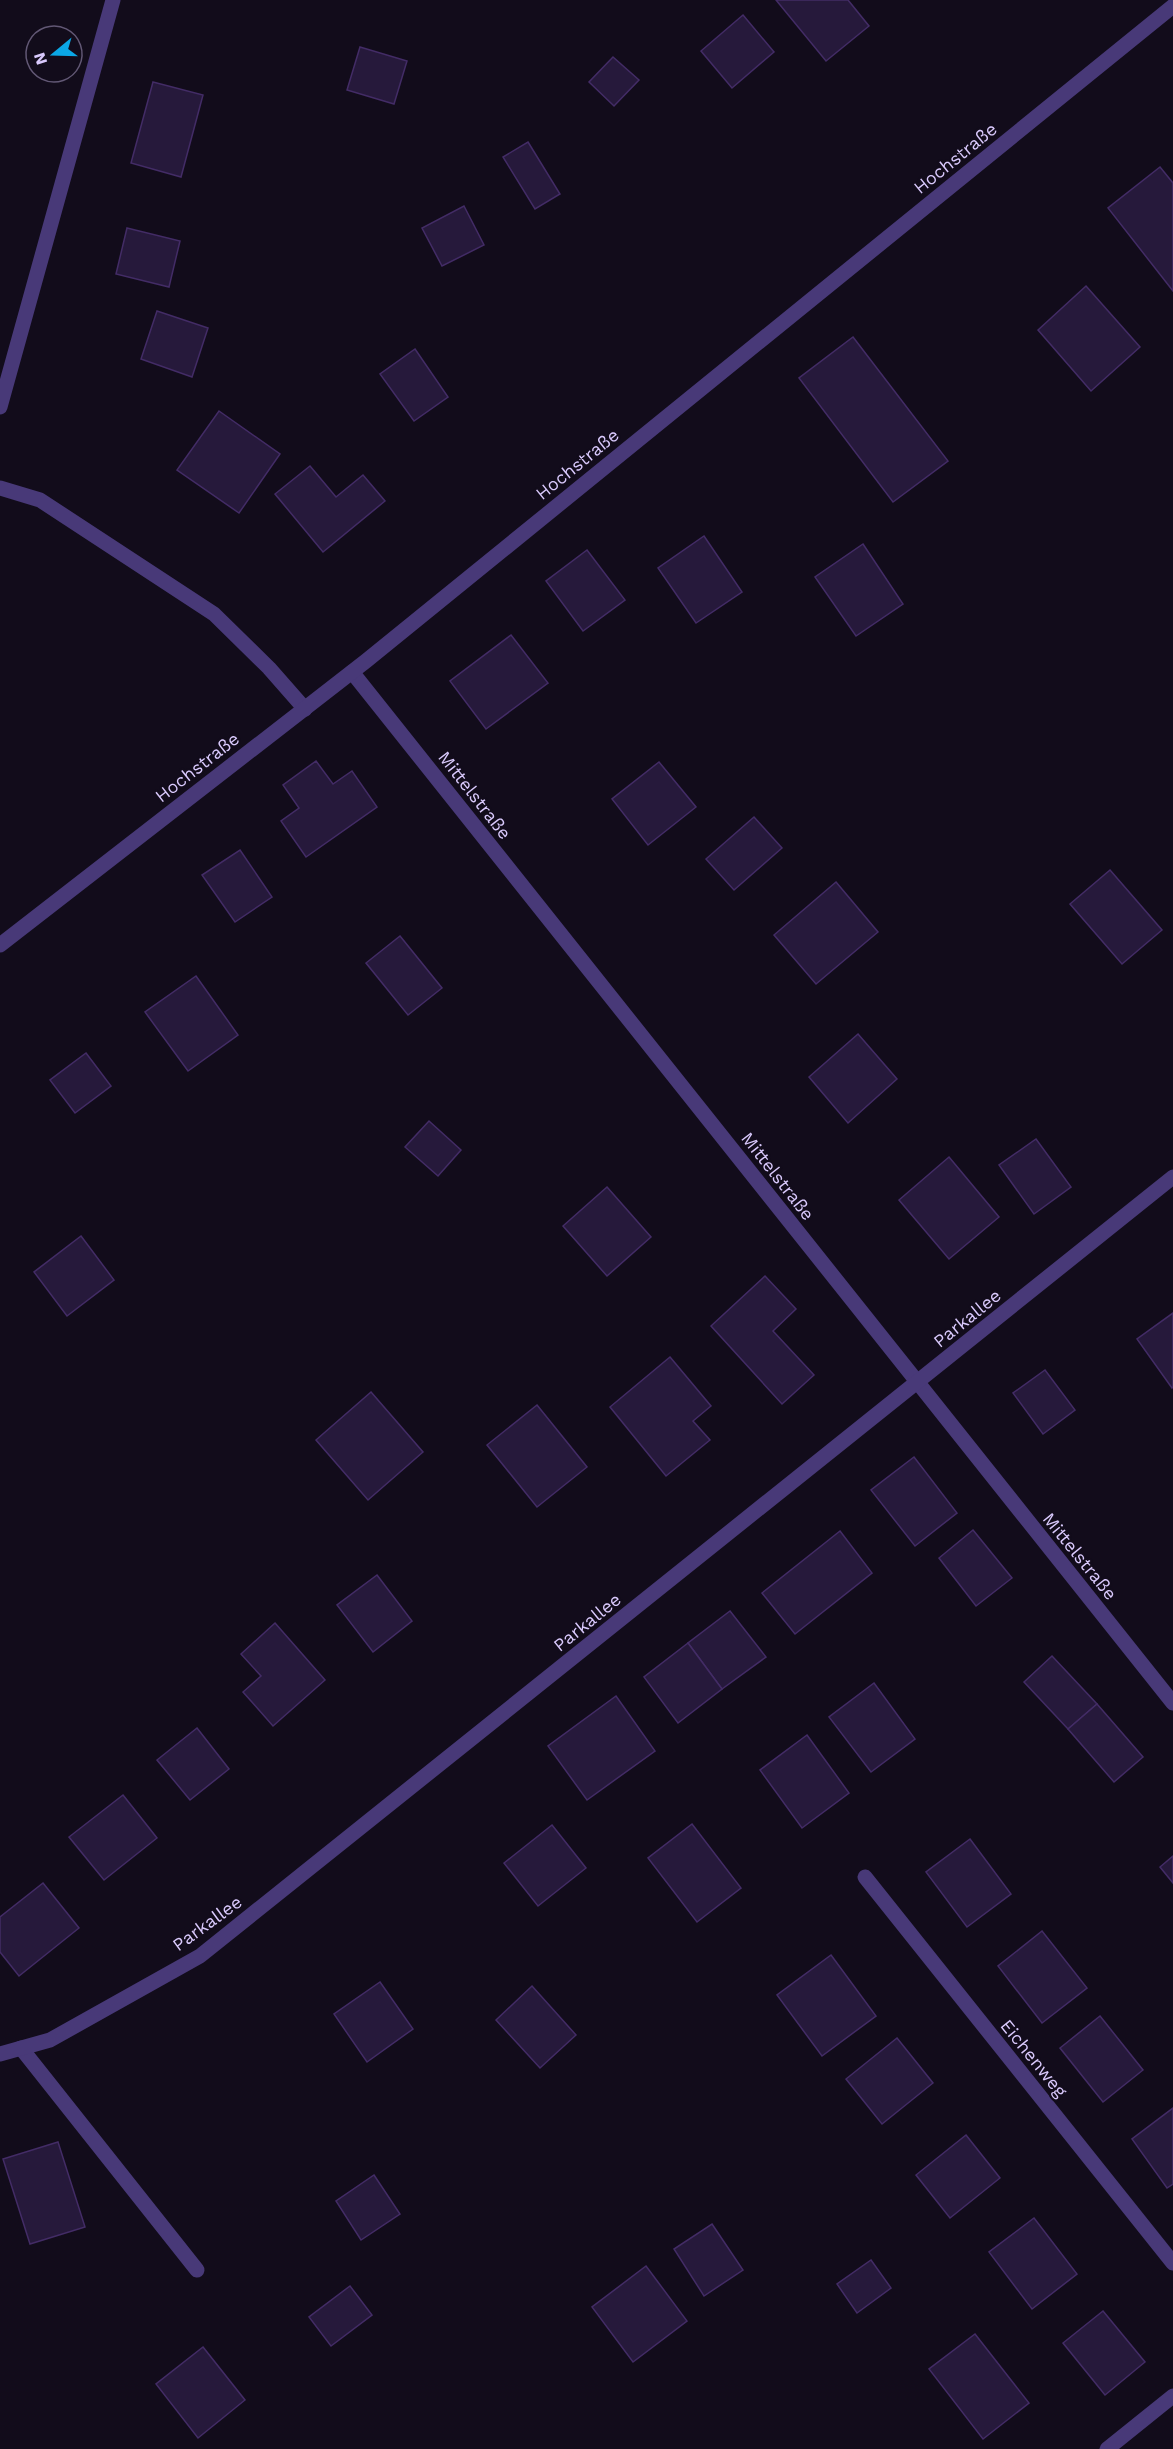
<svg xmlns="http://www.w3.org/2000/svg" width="1173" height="2449" font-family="'Work Sans',sans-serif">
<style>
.building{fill:#26193b;stroke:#432c66;stroke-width:1.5}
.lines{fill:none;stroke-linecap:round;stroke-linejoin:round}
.lane{stroke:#483978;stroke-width:15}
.street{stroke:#483978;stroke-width:15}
.labels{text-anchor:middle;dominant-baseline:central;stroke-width:4.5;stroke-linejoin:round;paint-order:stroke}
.street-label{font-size:18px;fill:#d9c9fc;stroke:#120c1b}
</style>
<rect width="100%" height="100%" fill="#120c1b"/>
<g class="building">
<path d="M776 0H848L869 26 826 61Z"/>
<path d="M743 15 774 52 732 88 701 51Z"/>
<path d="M360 47 407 61 394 104 347 90Z"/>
<path d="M613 57 639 80 614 106 589 82Z"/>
<path d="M153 82 203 95 181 177 131 163Z"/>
<path d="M528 142 560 194 535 209 503 157Z"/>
<path d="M1160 167 1173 183V291L1108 208Z"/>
<path d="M464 206 484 245 442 266 422 228Z"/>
<path d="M127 228 180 241 169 287 116 274Z"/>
<path d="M1086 286 1140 347 1091 391 1038 330Z"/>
<path d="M157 311 208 328 192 377 141 359Z"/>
<path d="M853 337 948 461 893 502 799 378Z"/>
<path d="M415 349 448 397 414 421 380 374Z"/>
<path d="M219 411 280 454 239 513 177 470Z"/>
<path d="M310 466 336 497 363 475 385 501 323 552 275 494Z"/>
<path d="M704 536 742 592 696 623 658 568Z"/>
<path d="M863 544 903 604 856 636 815 577Z"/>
<path d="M587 550 625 600 583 631 546 581Z"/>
<path d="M511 635 548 683 486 729 450 681Z"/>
<path d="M316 761 333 784 352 771 377 807 306 857 281 821 299 808 283 785Z"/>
<path d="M659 762 696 807 648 845 612 799Z"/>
<path d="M754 817 782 848 734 890 706 859Z"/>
<path d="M240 850 272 897 235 922 202 875Z"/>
<path d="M1110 870 1162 930 1122 964 1070 904Z"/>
<path d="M836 882 878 932 816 984 774 935Z"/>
<path d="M400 936 442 988 408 1015 366 963Z"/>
<path d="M196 976 238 1035 188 1071 145 1012Z"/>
<path d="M858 1034 897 1079 848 1123 809 1077Z"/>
<path d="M86 1053 111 1086 75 1113 50 1080Z"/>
<path d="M429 1121 461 1150 438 1176 405 1147Z"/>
<path d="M1036 1139 1071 1187 1034 1214 999 1165Z"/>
<path d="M949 1157 999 1217 949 1259 899 1200Z"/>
<path d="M607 1187 651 1237 607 1276 563 1226Z"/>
<path d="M81 1236 114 1280 67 1316 34 1272Z"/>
<path d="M765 1276 796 1309 773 1331 814 1375 782 1404 711 1326Z"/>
<path d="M1173 1313V1387L1172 1388 1137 1339Z"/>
<path d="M670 1357 711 1406 693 1421 710 1440 666 1476 610 1407Z"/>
<path d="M1045 1370 1075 1410 1043 1434 1013 1393Z"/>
<path d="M371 1392 423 1452 368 1500 316 1440Z"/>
<path d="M537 1405 587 1467 537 1507 487 1445Z"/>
<path d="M914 1457 957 1513 915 1546 871 1490Z"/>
<path d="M973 1530 1012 1578 976 1606 939 1558Z"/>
<path d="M840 1531 872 1573 795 1634 762 1593Z"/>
<path d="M377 1575 412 1621 373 1652 337 1605Z"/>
<path d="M730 1611 766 1657 722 1689 688 1643Z"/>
<path d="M275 1623 325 1680 273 1726 243 1692 261 1676 241 1654Z"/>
<path d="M688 1643 722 1689 678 1723 644 1677Z"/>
<path d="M1052 1656 1097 1704 1068 1729 1024 1682Z"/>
<path d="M874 1683 915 1739 871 1772 829 1717Z"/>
<path d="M616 1696 655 1751 587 1800 548 1746Z"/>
<path d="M1097 1704 1143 1757 1114 1782 1068 1729Z"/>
<path d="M197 1728 229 1769 190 1800 157 1760Z"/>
<path d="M807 1735 849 1793 802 1828 760 1770Z"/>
<path d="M123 1795 157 1838 104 1880 69 1837Z"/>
<path d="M692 1824 741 1888 697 1922 648 1858Z"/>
<path d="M552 1825 586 1868 538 1906 504 1863Z"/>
<path d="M970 1839 1011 1894 967 1927 926 1872Z"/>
<path d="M1173 1856V1883L1160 1867Z"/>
<path d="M43 1883 79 1928 19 1976 0 1952V1917Z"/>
<path d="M1042 1931 1087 1988 1042 2023 998 1966Z"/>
<path d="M831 1955 876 2016 822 2056 777 1995Z"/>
<path d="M380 1982 413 2029 367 2062 334 2014Z"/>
<path d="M532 1986 576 2035 540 2068 496 2020Z"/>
<path d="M1100 2016 1143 2070 1103 2102 1060 2048Z"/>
<path d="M897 2038 933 2083 882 2124 846 2079Z"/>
<path d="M1173 2108V2184L1167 2188 1132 2139Z"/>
<path d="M966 2135 1000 2178 950 2218 916 2175Z"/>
<path d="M58 2142 85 2227 30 2244 3 2159Z"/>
<path d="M374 2175 400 2214 361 2240 336 2201Z"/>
<path d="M1034 2218 1077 2274 1032 2309 989 2252Z"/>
<path d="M712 2224 743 2270 704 2296 674 2249Z"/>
<path d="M871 2260 891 2288 857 2313 837 2284Z"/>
<path d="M646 2266 687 2321 633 2362 592 2307Z"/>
<path d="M350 2286 372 2315 331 2346 309 2317Z"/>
<path d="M1103 2311 1145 2362 1105 2395 1063 2343Z"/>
<path d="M975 2334 1029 2403 983 2439 929 2369Z"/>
<path d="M203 2347 245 2400 198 2438 156 2384Z"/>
</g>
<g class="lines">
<path class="lane" d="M21 2048 197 2270"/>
<g class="street">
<path d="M0 407 113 0"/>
<path d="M0 488 40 500 214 614 269 668 305 709"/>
<path d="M352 672 1173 1703"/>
<path d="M0 945 366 661 1173 6"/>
<path d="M865 1877 1173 2263"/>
<path d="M0 2054 50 2040 200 1956 1173 1177"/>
<path d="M1107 2449 1173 2396"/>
</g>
</g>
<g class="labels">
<g class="street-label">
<text transform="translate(955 158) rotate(-39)">Hochstraße</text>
<text transform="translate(577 464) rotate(-39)">Hochstraße</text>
<text transform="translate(197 767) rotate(-38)">Hochstraße</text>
<text transform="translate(475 795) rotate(52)">Mittelstraße</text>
<text transform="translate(778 1176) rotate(52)">Mittelstraße</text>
<text transform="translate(967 1318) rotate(-39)">Parkallee</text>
<text transform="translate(1080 1556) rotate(51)">Mittelstraße</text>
<text transform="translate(587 1622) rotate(-39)">Parkallee</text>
<text transform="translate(207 1923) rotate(-36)">Parkallee</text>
<text transform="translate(1034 2058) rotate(51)">Eichenweg</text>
</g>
</g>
<g transform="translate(54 54) rotate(251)"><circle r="28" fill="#120c1b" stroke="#625875" stroke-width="1.5"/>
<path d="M0-4.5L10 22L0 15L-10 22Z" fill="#0ba7e6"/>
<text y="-9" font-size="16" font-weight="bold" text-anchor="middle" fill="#d9c9fc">N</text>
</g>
</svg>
